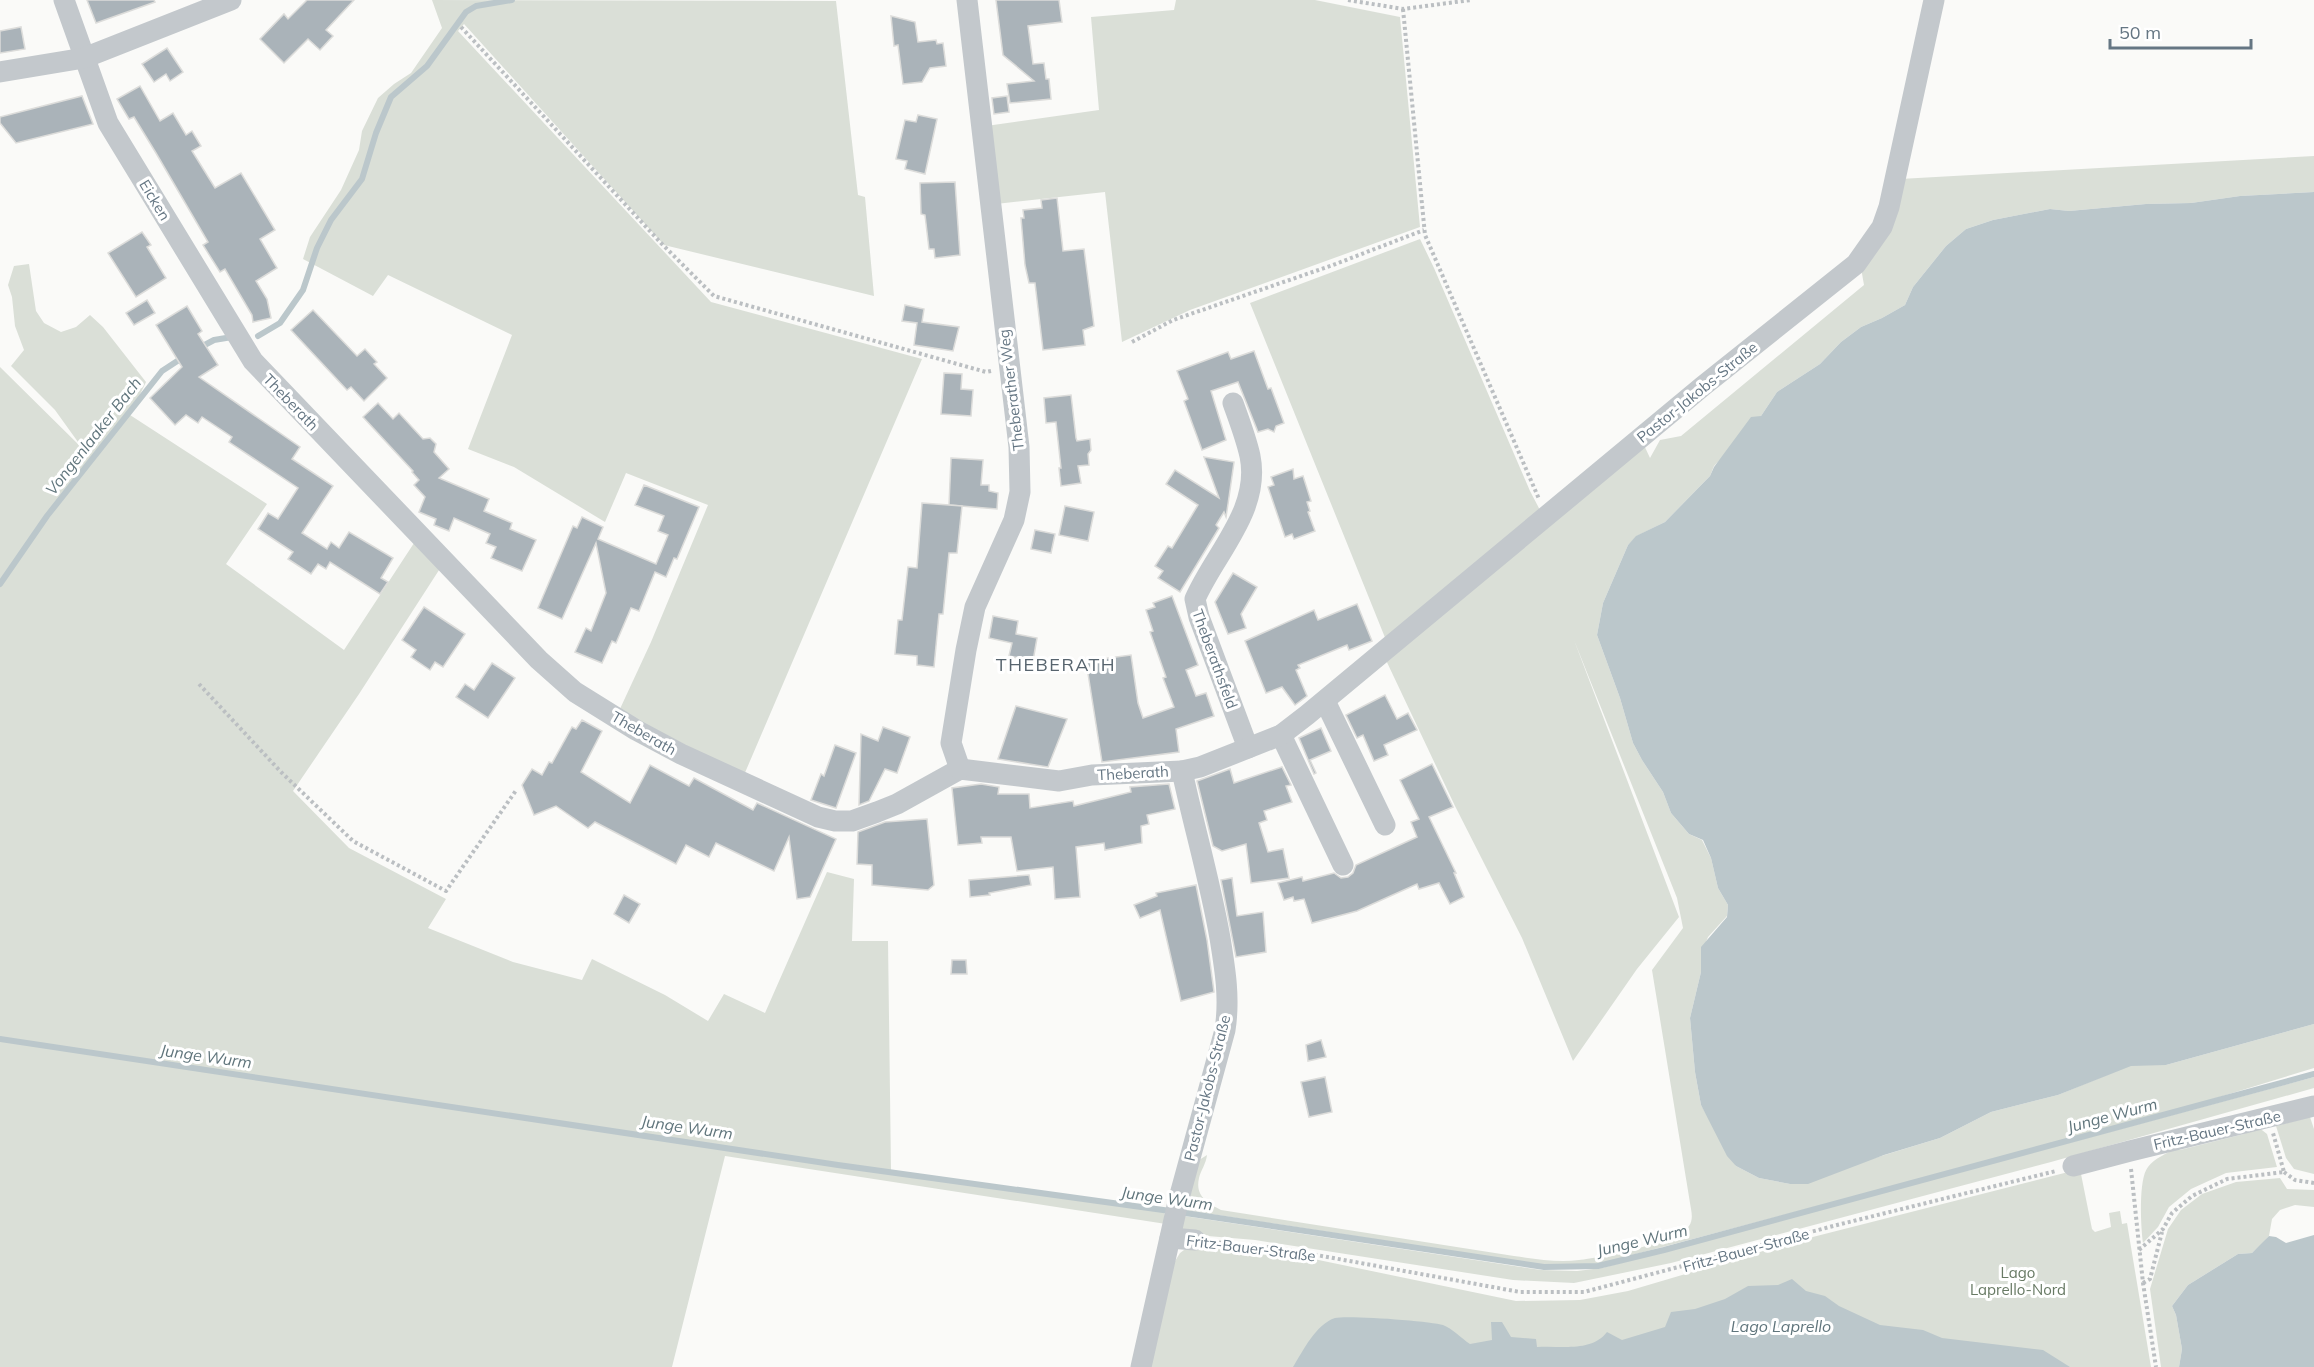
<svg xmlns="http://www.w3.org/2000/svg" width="2314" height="1367" font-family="Mulish,sans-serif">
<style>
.green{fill:#dadfd7}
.water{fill:#bbc7cb}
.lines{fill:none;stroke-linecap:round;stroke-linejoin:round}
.stream{stroke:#bbc7cb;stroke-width:6}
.building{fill:#aab3b9;stroke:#dcdcda;stroke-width:1.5}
.path{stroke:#bbbfc2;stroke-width:4;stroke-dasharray:3 3;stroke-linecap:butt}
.minor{stroke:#c3c8cc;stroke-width:21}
.labels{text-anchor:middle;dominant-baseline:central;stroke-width:6;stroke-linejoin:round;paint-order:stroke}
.street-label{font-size:15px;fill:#657683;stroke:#fff}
.park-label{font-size:15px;fill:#687a64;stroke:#fff}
.water-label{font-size:16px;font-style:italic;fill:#60757c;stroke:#fff}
.quarter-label{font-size:18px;letter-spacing:1.5px;fill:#57646e;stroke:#fff}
</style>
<rect width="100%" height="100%" fill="#fafaf8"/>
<g class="green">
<path d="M432 0 836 1 858 195 865 197 874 296 664 245 464 24 458 31 711 302 922 359 744 775 619 711 651 642 708 505 626 473 605 522 514 467 468 449 512 335 388 275 373 296 303 259 310 237 341 190 359 150 362 131 378 98 394 84 411 73 442 28Z"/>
<path d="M1176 0H1315L1400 17 1420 227 1190 310 1122 342 1105 192 996 204 986 126 1099 110 1091 17 1174 10Z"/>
<path d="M2314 156V192L2240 196 2191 203 2146 204 2069 211 2050 209 1993 220 1966 229 1946 246 1913 287 1905 305 1882 318 1861 327 1841 342 1820 364 1777 392 1761 416 1714 466 1710 476 1665 522 1637 536 1628 545 1603 603 1597 635 1620 698 1633 743 1642 760 1663 792 1671 813 1689 834 1702 840 1711 858 1718 888 1728 905 1727 916 1708 937 1701 955V972L1690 1018 1695 1072 1701 1105 1736 1166 1759 1178 1790 1184 1940 1138 1991 1112 2058 1095 2131 1065H2166L2314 1024V1068L2151 1118 1598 1264 1577 1266 1542 1265 1185 1210 1196 1162 1207 1155C1206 1164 1201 1170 1199 1178 1195 1196 1207 1203 1221 1210L1514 1256C1536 1259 1558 1263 1579 1260 1601 1258 1678 1242 1689 1226 1694 1219 1691 1210 1690 1203L1652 970 1683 928 1677 898 1574 640 1679 917 1637 969 1573 1061 1522 938 1455 806 1384 656 1643 443 1650 458 1660 440 1681 436 1864 285 1861 268 1900 179Z"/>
<path d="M1420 239 1434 268 1530 491 1541 512 1386 640 1250 303Z"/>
<path d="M29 264 36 311 44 323 61 332 76 327 90 315 103 327 146 382 130 415 267 504 226 564 344 650 416 540 441 567 359 694 293 791 349 848 446 899 428 928 513 962 582 980 592 959 665 995 708 1021 724 994 765 1013 827 872 854 879 852 941H888L891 1170 1164 1209 1166 1224 725 1156 672 1367H0V367L83 449 55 410 11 366 24 350 15 326 12 297 8 285 14 266Z"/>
<path d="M2314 1077V1088L2051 1162 1671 1263 1574 1283 1513 1280 1255 1240 1184 1234 1181 1227 1184 1216 1541 1270 1577 1271 1602 1268Z"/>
<path d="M2310 1117 2314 1129V1174L2294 1169 2286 1158 2276 1126Z"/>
<path d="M2258 1127 2267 1134 2277 1167 2226 1173 2191 1189 2169 1207 2158 1227 2143 1243C2141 1228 2138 1179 2148 1167 2155 1158 2166 1154 2176 1148L2180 1150 2244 1134Z"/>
<path d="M2080 1169 2092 1229 2095 1232 2111 1227 2109 1213 2120 1211 2122 1224 2127 1223 2151 1367H1150L1172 1266 1180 1253 1192 1244 1280 1252 1516 1301 1580 1300 1628 1291 1797 1241Z"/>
<path d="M2280 1178 2287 1189 2314 1190V1207L2295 1205 2280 1210 2272 1219 2269 1236 2262 1244 2252 1253 2238 1254 2188 1285 2172 1306 2176 1315 2182 1349 2179 1367H2161L2150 1289 2168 1229 2181 1210 2202 1194 2236 1182Z"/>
</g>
<g class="water">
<path d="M2314 192V1024L2166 1065 2131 1066 2058 1095 1991 1112 1940 1138 1884 1155 1808 1184H1790L1759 1178 1736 1166 1727 1156 1701 1105 1695 1072 1690 1018 1701 972V947L1727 917 1728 905 1718 888 1711 858 1703 840 1689 834 1671 813 1663 792 1642 760 1633 743 1620 698 1597 635 1603 603 1628 545 1636 536 1665 522 1710 476 1714 467 1751 417 1761 416 1777 392 1820 364 1841 342 1861 327 1882 318 1905 305 1913 287 1946 246 1966 229 1993 220 2050 209 2069 211 2146 204 2191 203 2240 196Z"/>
<path d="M2314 1235V1367H2179L2182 1349 2176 1315 2172 1306 2188 1285 2238 1254 2252 1253 2269 1236 2276 1237 2286 1243Z"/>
<path d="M1792 1279 1806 1291 1825 1296 1839 1306 1880 1325 1923 1330 1942 1338 2043 1350 2070 1367H1293C1303 1351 1316 1324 1335 1318 1347 1315 1431 1321 1443 1325 1453 1329 1461 1338 1470 1344L1492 1340 1491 1322H1502L1511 1337 1536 1339 1537 1347C1560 1345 1591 1353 1607 1332L1622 1340 1665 1327 1671 1312 1695 1309 1725 1299 1748 1286 1778 1285Z"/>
</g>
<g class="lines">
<g class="stream">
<path d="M258 336 280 323 303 290 317 248 331 220 362 179 376 133 391 97 427 66 466 12 476 6 512 0"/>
<path d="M199 348 214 340 232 337"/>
<path d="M0 584 47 516 162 371 185 356"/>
<path d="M0 1039 838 1165 1192 1214 1544 1267 1598 1266 1664 1250 2314 1074"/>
</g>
</g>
<g class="building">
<path d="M87 0H154L155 2 96 23Z"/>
<path d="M307 0H354L326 30 333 36 320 50 308 39 284 63 260 39 284 14 288 19Z"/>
<path d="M996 0H1059L1062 22 1028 26 1033 64 1044 63 1046 79H1049L1051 99 1010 103 1007 84 1034 81 1003 55Z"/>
<path d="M891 16 915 22 918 42 936 40 937 44 943 43 946 66 930 68 922 82 903 84 898 45 894 46Z"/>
<path d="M21 27 25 49 0 53V31Z"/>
<path d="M167 48 183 72 170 81 166 74 154 82 142 64Z"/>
<path d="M140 86 160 121 173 113 186 135 192 131 201 146 192 151 215 188 241 173 275 230 260 239 277 268 256 281 267 299 271 318 253 322 252 315 225 269 220 272 203 245 208 242 156 153 134 117 129 119 117 99Z"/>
<path d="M82 96 93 124 16 143 0 123V117Z"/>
<path d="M1007 96 1009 112 994 114 992 98Z"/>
<path d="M918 115 937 119 925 174 905 169 907 161 896 159 905 120 916 122Z"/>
<path d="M955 182 960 255 935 258 934 249H929L925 215 921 214 920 183Z"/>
<path d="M1057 198 1063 251 1084 249 1094 326 1083 330 1085 345 1043 350 1035 283H1029L1025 265 1021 218H1024L1023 210 1042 208 1041 200Z"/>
<path d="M142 232 151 245 147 247 166 278 136 297 108 253Z"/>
<path d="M147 300 155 313 134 325 126 313Z"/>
<path d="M905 305 924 309 922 322 959 327 953 351 914 345 917 323 902 321Z"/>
<path d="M187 306 202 331 198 334 218 365 199 377 300 447 292 459 333 486 302 533 327 549 331 542 339 548 349 532 393 558 381 578 388 582 380 594 330 562 326 569 318 564 311 574 288 559 293 552 258 529 268 513 278 519 298 488 229 442 232 437 202 417 198 423 186 415 175 425 150 398 182 367 156 325Z"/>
<path d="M313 310 357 356 365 349 377 362 374 364 387 378 364 401 351 387 347 390 291 330Z"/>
<path d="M1254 351 1268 389 1271 388 1284 423 1276 426 1274 432 1268 429 1258 432 1238 382 1211 391 1226 440 1202 450 1184 401 1188 399 1177 371 1228 352 1231 359Z"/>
<path d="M944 373 962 374 961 389 973 390 971 416 941 414Z"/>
<path d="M1071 395 1076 438 1077 441 1090 439 1091 450 1088 454 1089 465 1078 466 1081 483 1061 486 1059 468H1061L1056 422 1046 423 1044 398Z"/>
<path d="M378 403 393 419 399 413 423 439 430 438 436 444 434 452 449 469 439 478 489 499 484 511 512 523 510 529 536 540 522 571 491 558 496 547 486 543 490 534 454 518 449 531 434 525 436 519 419 512 425 497 414 485 419 480 412 472 413 471 363 417Z"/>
<path d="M1204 457 1234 462 1228 504 1226 517 1224 512 1216 525 1219 528 1180 592 1158 578 1163 571 1155 566 1168 546 1172 548 1198 505 1166 484 1175 470 1219 498Z"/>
<path d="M951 458 983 460 981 485H989V491L998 493 997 509 949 505Z"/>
<path d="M1293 469 1294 479 1303 476 1311 501 1307 502 1310 511 1308 512 1315 531 1294 539 1292 534 1285 537 1268 487 1274 485 1271 477Z"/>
<path d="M644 485 699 507 677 559 674 558 666 577 655 572 639 611 631 608 616 643 612 641 602 663 575 652 586 628 591 631 606 593 596 543 562 619 538 608 573 526 577 528 582 517 603 527 598 539 656 564 668 535 658 531 664 516 635 505Z"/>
<path d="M922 503 962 506 957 553H949L943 614H939L934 667 917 665V656L895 654 898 620H902L908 567 917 568Z"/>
<path d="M1065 506 1094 512 1088 541 1059 535Z"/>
<path d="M1035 530 1055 534 1051 553 1031 549Z"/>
<path d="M1233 573 1257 587 1241 614 1246 628 1228 634 1215 602Z"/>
<path d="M1172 596 1198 665 1186 670 1196 696 1206 693 1214 716 1176 729 1179 752 1102 762 1086 661 1131 655 1138 703 1143 718 1174 707 1163 678 1166 677 1150 632 1153 631 1146 610 1155 607 1153 603Z"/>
<path d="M1357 604 1372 641 1349 650 1347 645 1298 665 1300 668 1296 670 1307 696 1295 705 1282 687 1266 693 1245 641 1314 610 1318 620Z"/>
<path d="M424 607 465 634 443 667 435 662 430 670 411 657 416 650 402 640Z"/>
<path d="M993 616 1018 621 1016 634 1037 638 1033 661 1009 656 1012 643 989 638Z"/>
<path d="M492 663 515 678 488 718 456 697 465 684 474 690Z"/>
<path d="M1385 695 1397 719 1408 713 1417 730 1384 745 1388 755 1374 761 1363 735 1357 738 1346 715Z"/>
<path d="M1016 706 1067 719 1048 767 998 759Z"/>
<path d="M582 720 602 731 581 772 630 803 650 765 689 786 694 778 753 810 757 803 836 839 810 897 797 899 789 837 774 871 716 843 709 857 686 845 676 864 595 822 588 828 556 806 534 815 522 785 532 769 542 775 549 762 552 763 572 727 576 729Z"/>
<path d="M883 727 910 737 897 773 885 769 869 801 859 805 861 734 878 741Z"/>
<path d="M1321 728 1331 751 1310 760 1316 773 1314 774 1299 738Z"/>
<path d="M835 745 856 753 836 808 811 800 821 774 824 776Z"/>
<path d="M1432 764 1453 807 1429 817 1456 873H1454L1464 897 1450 904 1439 883 1419 889 1417 884 1357 911 1312 923 1304 899 1294 901 1293 897 1284 900 1278 883 1302 877 1303 881 1334 873 1341 878 1348 877 1353 873 1356 865 1417 837 1411 822 1419 819 1400 780Z"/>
<path d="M1282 767 1291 785 1286 786 1292 802 1264 811 1267 820 1259 823 1268 852 1283 849 1289 878 1251 883 1246 844 1222 851 1213 846 1197 781 1230 769 1234 783Z"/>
<path d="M981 784 999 787 998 794H1029L1030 808 1073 801 1074 806 1131 792 1130 787 1169 784 1175 809 1147 815 1149 824 1141 826 1142 843 1105 850 1104 843 1076 847 1080 897 1055 899 1053 867 1017 871 1011 837H981L982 843 958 845 952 788Z"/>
<path d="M927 819 934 885 928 890 872 885V865L857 864 858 832 885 822Z"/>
<path d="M1029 875 1031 885 989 893 990 895 970 897 969 880Z"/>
<path d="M1232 878 1237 916 1263 912 1266 952 1236 957 1221 880Z"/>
<path d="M1196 885 1207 940 1214 992 1181 1001 1160 910 1140 918 1134 905 1157 896 1156 893Z"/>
<path d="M624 895 640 904 629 923 614 914Z"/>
<path d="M952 960H966L967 974H951Z"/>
<path d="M1321 1040 1326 1057 1308 1061 1306 1045Z"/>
<path d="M1325 1077 1332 1112 1309 1117 1301 1082Z"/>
</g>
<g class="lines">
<g class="path">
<path d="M1348 0 1403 9 1471 0"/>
<path d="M1403 9 1425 235 1539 499"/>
<path d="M461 27 661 243 714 296 986 372 991 371"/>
<path d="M1132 342 1173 320 1333 265 1424 230"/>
<path d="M199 684 281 772 353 841 446 891 517 789"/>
<path d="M2131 1169 2143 1283 2156 1367"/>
<path d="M2284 1172 2295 1180 2314 1183"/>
<path d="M1213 1242 1278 1248 1520 1292H1584L1837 1225 2056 1171"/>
<path d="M2139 1250 2163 1229 2172 1213 2192 1196 2227 1179 2284 1172 2273 1133"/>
<path d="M2143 1283 2150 1279 2162 1232"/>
</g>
<g class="minor">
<path d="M64 0 108 123 253 361 539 660 575 692 636 730 681 754 818 817 835 821H852L877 812 897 804 960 769 1059 781 1092 775 1182 771"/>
<path d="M0 72 84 58 231 0"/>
<path d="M1233 403C1239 420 1246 438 1250 456 1261 510 1215 553 1195 599L1199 617 1248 748"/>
<path d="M1325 701 1385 825"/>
<path d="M1281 735 1343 865"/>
<path d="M960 769 951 743 966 650 975 607 1014 520 1020 492 1019 447 967 0"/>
<path d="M2073 1166 2130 1151 2314 1106"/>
<path d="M1170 1238 1195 1240"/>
<path d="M1141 1367 1178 1202 1225 1030C1230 998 1225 969 1220 938 1210 881 1194 827 1182 771L1200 767 1281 735 1307 715 1703 386 1856 264 1882 227 1889 207 1934 0"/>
</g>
</g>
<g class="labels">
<g class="street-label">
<text transform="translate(155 200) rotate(59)">Eicken</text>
<text transform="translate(1011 390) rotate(-97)">Theberather Weg</text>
<text transform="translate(1697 392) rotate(-39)">Pastor-Jakobs-Straße</text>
<text transform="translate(291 402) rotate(46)">Theberath</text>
<text transform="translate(1215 659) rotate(70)">Theberathsfeld</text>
<text transform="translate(644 733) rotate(30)">Theberath</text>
<text transform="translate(1133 773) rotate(-3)">Theberath</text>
<text transform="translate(1207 1088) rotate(-76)">Pastor-Jakobs-Straße</text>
<text transform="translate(2217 1130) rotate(-13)">Fritz-Bauer-Straße</text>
<text transform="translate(1251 1248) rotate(7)">Fritz-Bauer-Straße</text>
<text transform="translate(1746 1250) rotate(-15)">Fritz-Bauer-Straße</text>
</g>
<g class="park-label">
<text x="2018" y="1272">Lago<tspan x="2018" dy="17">Laprello-Nord</tspan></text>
</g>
<g class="water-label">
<text transform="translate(93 436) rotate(-52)">Vongenlaaker Bach</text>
<text transform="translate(206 1056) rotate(8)">Junge Wurm</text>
<text transform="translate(2112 1115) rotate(-15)">Junge Wurm</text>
<text transform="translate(687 1127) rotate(8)">Junge Wurm</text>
<text transform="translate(1167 1198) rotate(8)">Junge Wurm</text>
<text transform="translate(1642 1240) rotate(-13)">Junge Wurm</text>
<text x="1781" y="1326">Lago Laprello</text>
</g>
<g class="quarter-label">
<text x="1056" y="664">THEBERATH</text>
</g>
</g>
<path d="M2110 39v9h141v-9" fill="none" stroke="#657683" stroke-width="3"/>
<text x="2119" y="39" font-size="18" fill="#657683" stroke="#ffffff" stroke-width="4.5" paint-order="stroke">50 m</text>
</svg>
